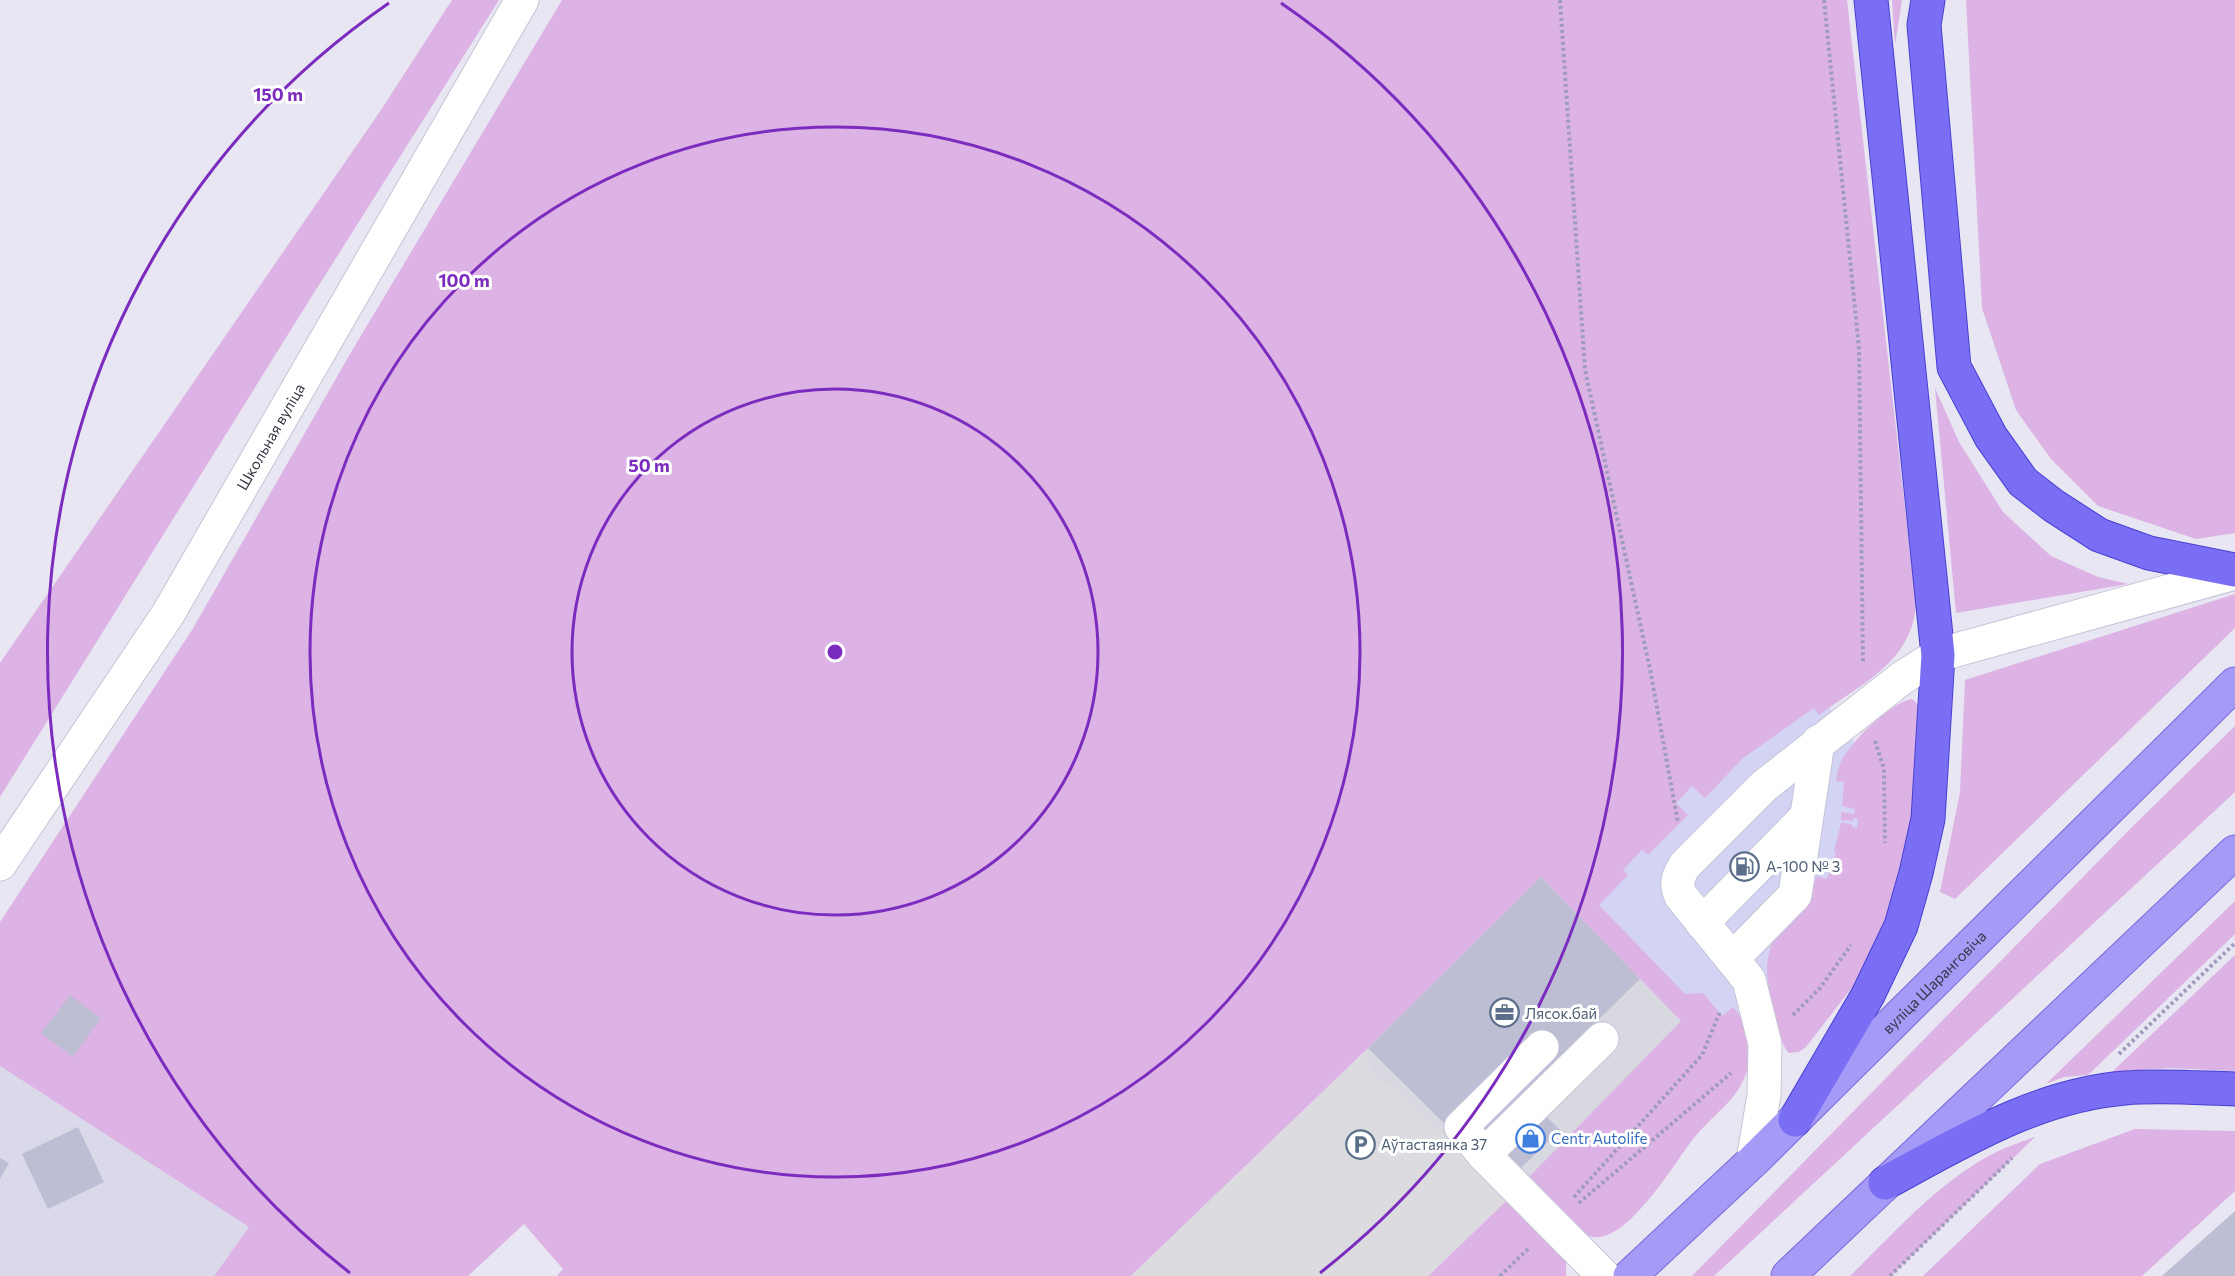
<svg xmlns="http://www.w3.org/2000/svg" width="2235" height="1276" font-family="Commissioner,sans-serif">
<style>
.residential{fill:#dad9e9}
.commercial{fill:#d3d3f3}
.industrial{fill:#d8d8e1}
.green{fill:#ddb2e4}
.parking{fill:#dbdbe0}
.building{fill:#bdbdd3}
.lines{fill:none;stroke-linecap:round;stroke-linejoin:round}
.minor-casing{stroke:#c5c4d8;stroke-width:35}
.major-casing{stroke:#786bdb;stroke-width:35}
.highway-casing{stroke:#4740d2;stroke-width:35}
.path{stroke:#9e9cbd;stroke-width:4;stroke-dasharray:3 3;stroke-linecap:butt}
.minor{stroke:#fff;stroke-width:33}
.major{stroke:#a69af7;stroke-width:33}
.highway{stroke:#7a6ff4;stroke-width:33}
.ring{fill:none;stroke:#7b2cbf;stroke-width:3}
.labels{text-anchor:middle;dominant-baseline:central;stroke-width:6;stroke-linejoin:round;paint-order:stroke}
.street-label{font-size:15px;fill:#363644;stroke:#fff}
.service-label{font-size:15px;fill:#4e5e75;stroke:#fff;text-anchor:start}
.shop-label{font-size:15px;fill:#366cbe;stroke:#fff;text-anchor:start}
.centre{fill:#7b2cbf;stroke:#fff;stroke-width:3}
.ring-label{font-size:18px;text-anchor:middle;font-weight:bold;fill:#7b2cbf;stroke:#fff;stroke-width:6;stroke-linejoin:round;paint-order:stroke}
</style>
<rect width="100%" height="100%" fill="#e8e6f2"/>
<path class="residential" d="M0 1066 249 1227 214 1276H0Z"/>
<path class="commercial" d="M1808 678 1873 768 1869 821 1772 997 1725 1044 1575 889Z"/>
<path class="industrial" d="M1541 877 1682 1022 1507 1200 1392 1084 1388 1088 1365 1064 1363 1053Z"/>
<g class="green">
<path d="M452 0H499L307 304 0 797V663L381 110Z"/>
<path d="M562 0H1847L1916 604C1912 662 1861 684 1819 715L1814 708 1743 758 1705 798 1692 786 1676 803 1688 815 1648 855 1642 850 1623 870 1628 875 1599 905 1685 994 1703 993 1722 1016 1733 1007C1744 1019 1748 1032 1749 1048 1751 1094 1719 1107 1694 1138 1675 1161 1621 1256 1585 1234L1528 1178 1681 1021 1541 877 1363 1053 1131 1276H557L563 1269 524 1224 468 1276H214L249 1227 0 1066V922L192 630 350 354Z"/>
<path d="M1892 0H1902L1895 45Z"/>
<path d="M1966 0H2235V533L2196 539 2098 506 2051 459 2016 410 1982 308Z"/>
<path d="M1935 388 1959 442 2003 512 2051 556 2098 577 2128 584 1956 613Z"/>
<path d="M2235 594V628L1955 899 1940 892 1960 792 1965 680Z"/>
<path d="M1912 699 1921 707 1924 749 1899 896 1857 981 1806 1047 1799 1052 1789 1053C1778 1044 1766 981 1767 966 1768 954 1771 944 1776 933L1813 887 1817 876 1827 879 1836 853 1834 851 1841 823 1852 824V827L1857 828 1858 819 1853 818V821L1841 820V812L1854 814 1855 809 1842 806 1844 782 1836 781C1837 774 1838 768 1841 762 1850 742 1891 702 1912 699Z"/>
<path d="M2235 726V792L1714 1276H1692L2130 829Z"/>
<path d="M2235 901V934L2088 1075 2064 1077 2046 1084Z"/>
<path d="M2235 955V1071L2168 1068 2112 1072Z"/>
<path d="M2135 1129 2235 1131V1191L2142 1276H1923L2040 1164Z"/>
<path d="M2035 1137 1891 1276H1850C1892 1235 1933 1188 1985 1158 2001 1149 2018 1143 2035 1137Z"/>
<path d="M1507 1200 1566 1259V1276H1428Z"/>
</g>
<path class="parking" d="M1363 1053 1370 1060 1366 1065 1388 1087 1392 1083 1507 1200 1428 1276H1131Z"/>
<g class="building">
<path d="M1541 877 1640 979 1468 1147 1368 1048Z"/>
<path d="M70 995 101 1018 73 1057 41 1033Z"/>
<path d="M1538 1108 1560 1130 1521 1168 1499 1146Z"/>
<path d="M78 1127 104 1182 48 1209 22 1154Z"/>
<path d="M0 1158 9 1163 0 1179Z"/>
<path d="M2235 1211V1276H2162Z"/>
</g>
<g class="lines">
<defs>
<g id="minor">
<path id="s1" d="M0 864 168 614 522 0"/>
<path d="M1702 923 1806 817"/>
<path d="M1732 959 1795 895 1818 742"/>
<path d="M1602 1039 1484 1155 1604 1276"/>
<path d="M1484 1155 1461 1127 1542 1047"/>
<path d="M1753 1161 1764 1095 1765 1044 1749 980 1681 896C1675 884 1678 876 1685 865L1764 786 1902 678 1938 655 2235 573"/>
</g>
<g id="major">
<path id="s2" d="M1630 1276 1753 1161 2235 684"/>
<path d="M1788 1276 2235 852"/>
</g>
<g id="highway">
<path d="M1928 0 1924 25 1954 367 1991 437 2023 482 2054 506 2099 535 2149 553 2235 570"/>
<path d="M1795 1120 1868 995 1901 926 1916 873 1928 819 1938 655 1871 0"/>
<path d="M1885 1183C1961 1142 2037 1095 2125 1088 2162 1085 2199 1088 2235 1089"/>
</g>
</defs>
<use href="#minor" class="minor-casing"/>
<use href="#major" class="major-casing"/>
<use href="#highway" class="highway-casing"/>
<g class="path">
<path d="M1560 0 1585 370 1650 669 1678 823"/>
<path d="M1824 0 1859 349 1863 663"/>
<path d="M1875 741 1884 769 1885 843"/>
<path d="M1793 1015 1820 988 1851 945"/>
<path d="M2119 1054 2235 943"/>
<path d="M1574 1197 1702 1055 1720 1012"/>
<path d="M1579 1203 1731 1073"/>
<path d="M1500 1276 1529 1248"/>
<path d="M1890 1276 2012 1158"/>
</g>
<use href="#minor" class="minor"/>
<use href="#major" class="major"/>
<use href="#highway" class="highway"/>
</g>
<g class="ring">
<circle cx="835" cy="652" r="263"/>
<circle cx="835" cy="652" r="525"/>
<path d="M350 1273A788 788 0 0 1 389 3M1281 3A788 788 0 0 1 1320 1273"/>
</g>
<defs>
<symbol id="fuel-ring" viewBox="-11 -11 22 22"><circle r="9.5" fill="#fff" stroke="#5c6f8a" stroke-width="1.5"/><path d="M-5.5-6h7V0h2V4h1.3V-2.5L3-4.5l.8-.8L6-3V5H2.5V1h-1V6h-7ZM-4.2-4.7v3.2H.2V-4.7Z" fill="#5c6f8a"/></symbol>
<symbol id="office-ring" viewBox="-11 -11 22 22"><circle r="9.5" fill="#fff" stroke="#5c6f8a" stroke-width="1.5"/><path d="M-6-3h4V-5.5h4V-3h4V5H-6ZM-1-4.5V-3h2v-1.5ZM-6 0V1H6V0Z" fill="#5c6f8a"/></symbol>
<symbol id="shop-ring" viewBox="-11 -11 22 22"><circle r="9.5" fill="#fff" stroke="#3f7fe0" stroke-width="1.5"/><path d="M-5-2.5h2.3a2.7 3.5 0 0 1 5.4 0H5L5.5 6h-11ZM-1.5-2.5h3a1.5 2.3 0 0 0-3 0Z" fill="#3f7fe0"/></symbol>
<symbol id="parking-ring" viewBox="-11 -11 22 22"><circle r="9.5" fill="#fff" stroke="#5c6f8a" stroke-width="1.5"/><path d="M-3.5-5.5H1a3.5 3.5 0 0 1 0 7H-1V5.5H-3.5ZM-1-3.4V-.6H.8a1.4 1.4 0 0 0 0-2.8Z" fill="#5c6f8a"/></symbol>
</defs>
<g fill-rule="evenodd">
<use href="#fuel-ring" x="1728" y="850" width="33" height="33"/>
<use href="#office-ring" x="1488" y="996" width="33" height="33"/>
<use href="#shop-ring" x="1514" y="1122" width="33" height="33"/>
<use href="#parking-ring" x="1344" y="1128" width="33" height="33"/>
</g>
<g class="labels">
<g class="street-label">
<text stroke="none"><textPath href="#s1" startOffset="506">Школьная вуліца</textPath></text>
<text stroke="none"><textPath href="#s2" startOffset="423">вуліца Шаранговіча</textPath></text>
</g>
<g class="service-label">
<text x="1766" y="866">А-100 № 3</text>
<text x="1525" y="1013">Лясок.бай</text>
<text x="1381" y="1144">Аўтастаянка 37</text>
</g>
<g class="shop-label">
<text x="1551" y="1138">Centr Autolife</text>
</g>
</g>
<circle cx="835" cy="652" r="9" class="centre"/>
<g class="ring-label">
<text x="278" y="101">150 m</text>
<text x="464" y="287">100 m</text>
<text x="649" y="472">50 m</text>
</g>
</svg>
